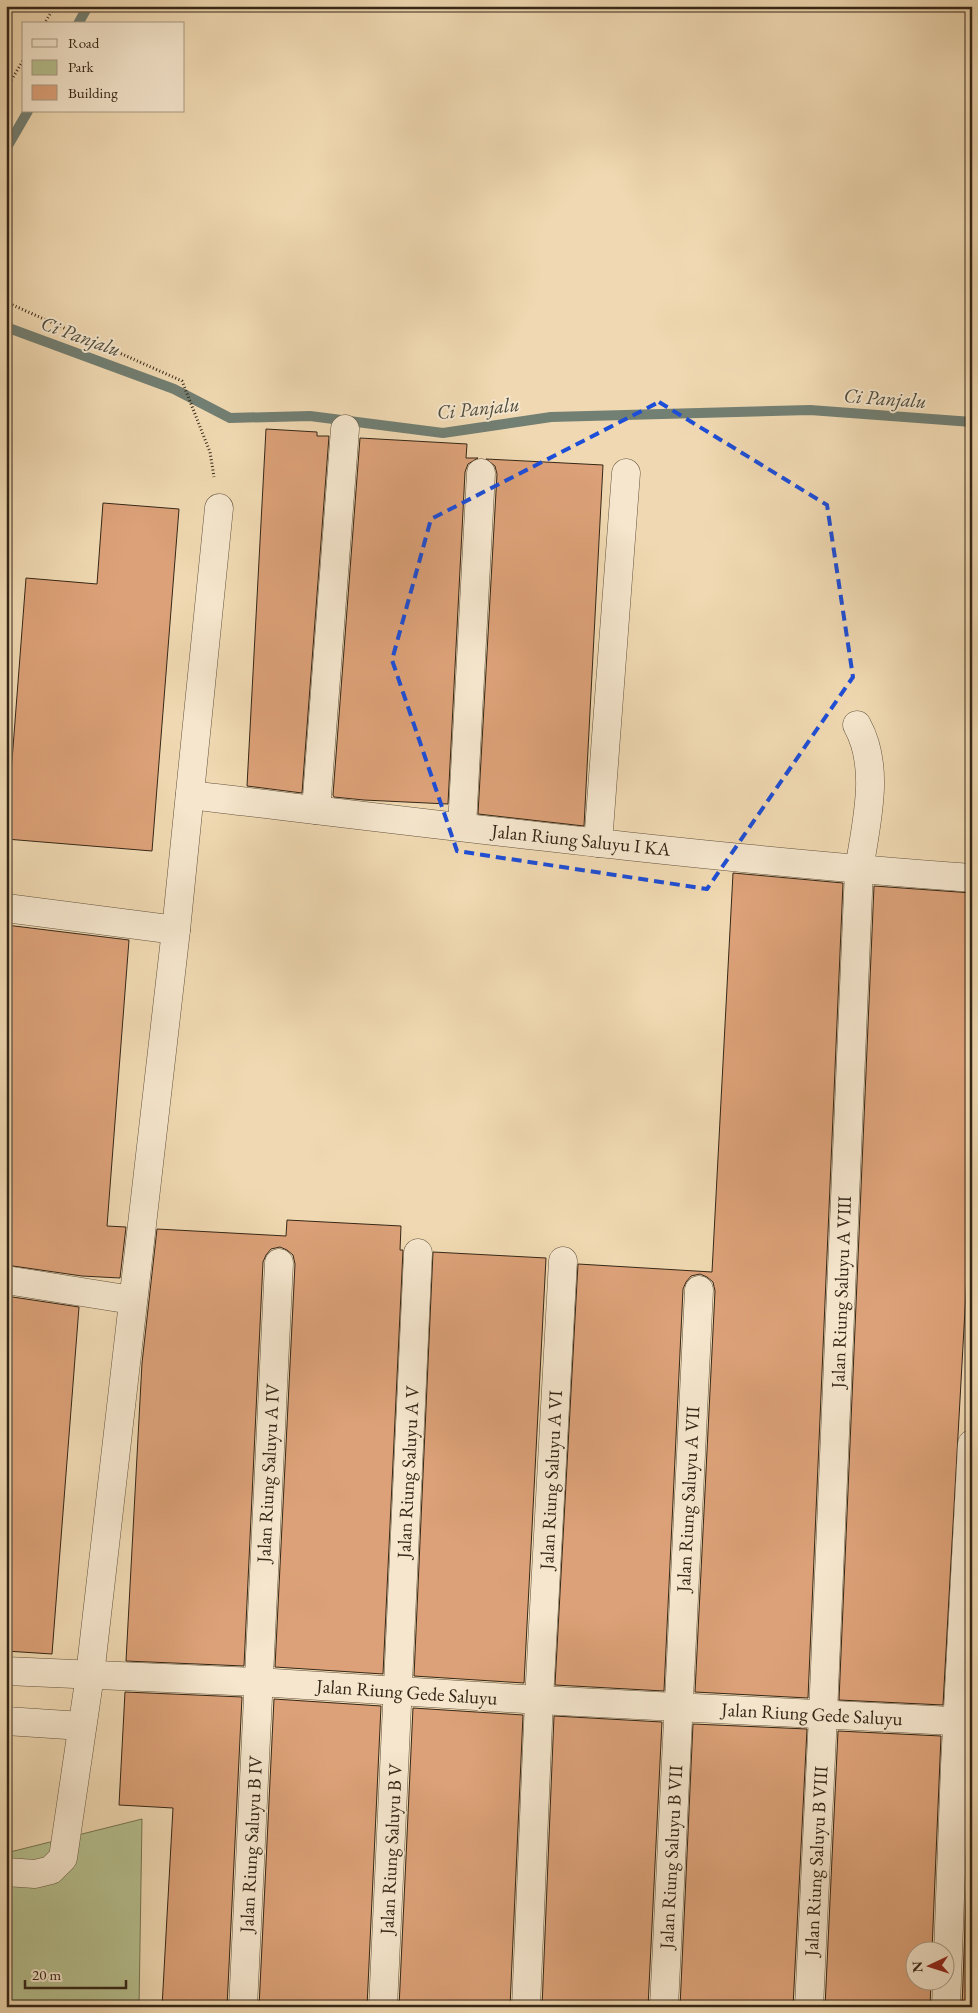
<svg xmlns="http://www.w3.org/2000/svg" width="978" height="2013" font-family="'EB Garamond',serif">
<style>
.green{fill:#b6c08f;stroke:#767453}
.lines{fill:none;stroke-linecap:round;stroke-linejoin:round}
.stream{stroke:#727f73;stroke-width:10}
.building{fill:#dca178;stroke:#352717}
.street-casing{stroke:#64543e;stroke-width:29}
.path{stroke:#352717;stroke-width:3;stroke-dasharray:1 2.5;stroke-linecap:butt}
.street{stroke:#f5e6cd;stroke-width:28}
.marked{fill:none;stroke:#1d4ed8;stroke-width:4;stroke-dasharray:10 6;stroke-linejoin:round}
.labels{text-anchor:middle;dominant-baseline:central;stroke-width:4;stroke-linejoin:round;paint-order:stroke}
.street-label{font-size:19px;fill:#352717;stroke:#f5e6cd}
.water-label{font-size:20px;font-style:italic;fill:#4e4c3e;stroke:#f5e6cd}
</style>
<rect width="100%" height="100%" fill="#f0d9b2"/>
<filter id="stains"><feTurbulence type="fractalNoise" baseFrequency=".004" numOctaves="4"/><feColorMatrix values="0 0 0 0 .2 0 0 0 0 .09 0 0 0 0 .02 0 0 0 .5 -.17"/></filter>
<radialGradient id="worn" r=".72"><stop offset=".6" stop-color="#630" stop-opacity="0"/><stop offset="1" stop-color="#630" stop-opacity=".3"/></radialGradient>
<path class="green" d="M142 1819 139 2007H6V1853Z"/>
<g class="lines">
<g class="stream">
<path d="M78 24 88 6"/>
<path d="M6 149 28 111"/>
<path d="M6 327 174 389 230 418 310 416 443 433 551 417 810 410 972 422"/>
</g>
</g>
<g class="building">
<path d="M266 429 317 432V436H329L302 793 247 786Z"/>
<path d="M360 438 467 444 466 458H478L468 464 465 472 448 804 364 800 334 797 333 795Z"/>
<path d="M486 459 603 465 584 826 478 814 497 474 495 466Z"/>
<path d="M103 503 179 509 152 851 6 839 26 578 97 584Z"/>
<path d="M733 873 843 883 808 1698 695 1692 715 1291 713 1282 707 1277 700 1274 691 1276 686 1282 683 1289 664 1691 555 1685 578 1264 712 1272Z"/>
<path d="M874 886 972 893V1184L943 1705 839 1700Z"/>
<path d="M6 925 129 940 107 1226 126 1227 120 1278 82 1276 6 1265Z"/>
<path d="M287 1220 401 1226 400 1250H403L383 1674 275 1667 295 1264 293 1255 287 1250 280 1247 271 1249 266 1255 263 1262 244 1666 126 1661 142 1363 157 1229 286 1236Z"/>
<path d="M433 1252 546 1258 524 1683 414 1676Z"/>
<path d="M6 1296 79 1307 52 1654 6 1651Z"/>
<path d="M125 1692 242 1697 227 2007H162L173 1808 119 1805Z"/>
<path d="M274 1699 381 1706 367 2007H259Z"/>
<path d="M413 1708 523 1715 510 2007H399Z"/>
<path d="M554 1716 662 1722 648 2007H542Z"/>
<path d="M693 1724 807 1729 793 2007H680Z"/>
<path d="M838 1731 941 1736 932 1950H916V1980H931L930 2007H825Z"/>
<path d="M972 1744V2007H962L971 1766Z"/>
</g>
<g class="lines">
<defs>
<g id="street">
<path d="M190 795C450 826 711 859 972 878"/>
<path d="M316 810 345 429"/>
<path d="M462 827 481 473"/>
<path d="M598 843 626 473"/>
<path d="M6 908 176 930"/>
<path d="M6 1280 132 1300"/>
<path d="M6 1671 258 1682 539 1700 972 1722"/>
<path d="M6 1721 82 1726"/>
<path d="M6 1872 35 1874 51 1870 63 1858 90 1675 176 930 219 508"/>
<path d="M243 2007 279 1263"/>
<path d="M383 2007 418 1253"/>
<path d="M526 2007 539 1700 563 1261"/>
<path d="M664 2007 699 1290"/>
<path d="M809 2007 823 1715 859 870C866 823 881 768 857 725"/>
<path d="M946 2007 955 1765 972 1444"/>
</g>
</defs>
<use href="#street" class="street-casing"/>
<g class="path">
<path d="M44 24 55 6"/>
<path d="M6 89 24 59"/>
<path d="M6 302 182 381 210 452 214 477"/>
</g>
<use href="#street" class="street"/>
</g>
<path class="marked" d="M659 402 827 505 853 677 707 889 457 851 392 660 431 519Z"/>
<g class="labels">
<g class="street-label">
<text transform="translate(581 840) rotate(6)">Jalan Riung Saluyu I KA</text>
<text transform="translate(841 1292) rotate(-88)">Jalan Riung Saluyu A VIII</text>
<text transform="translate(408 1472) rotate(-87)">Jalan Riung Saluyu A V</text>
<text transform="translate(268 1473) rotate(-87)">Jalan Riung Saluyu A IV</text>
<text transform="translate(551 1480) rotate(-87)">Jalan Riung Saluyu A VI</text>
<text transform="translate(688 1499) rotate(-87)">Jalan Riung Saluyu A VII</text>
<text transform="translate(407 1692) rotate(4)">Jalan Riung Gede Saluyu</text>
<text transform="translate(812 1714) rotate(3)">Jalan Riung Gede Saluyu</text>
<text transform="translate(251 1844) rotate(-87)">Jalan Riung Saluyu B IV</text>
<text transform="translate(391 1849) rotate(-87)">Jalan Riung Saluyu B V</text>
<text transform="translate(671 1857) rotate(-87)">Jalan Riung Saluyu B VII</text>
<text transform="translate(816 1861) rotate(-87)">Jalan Riung Saluyu B VIII</text>
</g>
<g class="water-label">
<text transform="translate(81 336) rotate(20)">Ci Panjalu</text>
<text transform="translate(885 398) rotate(4)">Ci Panjalu</text>
<text transform="translate(478 408) rotate(-6)">Ci Panjalu</text>
</g>
</g>
<rect width="978" height="2013" fill="none" stroke="#f0d9b2" stroke-width="25"/>
<rect x="8" y="8" width="963" height="1998" fill="none" stroke="#352717" stroke-width="2.5"/>
<rect x="12" y="12" width="953" height="1988" fill="none" stroke="#352717"/>
<rect x="22" y="22" width="162" height="90" fill="#f5e6cd" stroke="#a89a84"/>
<rect x="32" y="39" width="25" height="8" fill="#f5e6cd" stroke="#a89a84"/>
<text x="68" y="48" font-size="15" fill="#352717">Road</text>
<rect x="32" y="60" width="25" height="15" fill="#b6c08f" stroke="#a89a84"/>
<text x="68" y="72" font-size="15" fill="#352717">Park</text>
<rect x="32" y="85" width="25" height="15" fill="#dca178" stroke="#a89a84"/>
<text x="68" y="98" font-size="15" fill="#352717">Building</text>
<g transform="translate(930 1966) rotate(266)"><circle r="24" fill="#f5e6cd" stroke="#a89a84"/>
<path d="M0-4L9 19L0 12L-9 19Z" fill="#8f2418"/>
<text y="-8" font-size="14" font-weight="bold" text-anchor="middle" fill="#352717">N</text>
</g>
<path d="M25 1980v8h101v-8" fill="none" stroke="#352717" stroke-width="2.5"/>
<text x="32" y="1980" font-size="15" fill="#352717" stroke="#f5e6cd" stroke-width="4" paint-order="stroke">20 m</text>
<rect width="100%" height="100%" filter="url(#stains)"/>
<rect width="100%" height="100%" fill="url(#worn)"/>
</svg>
